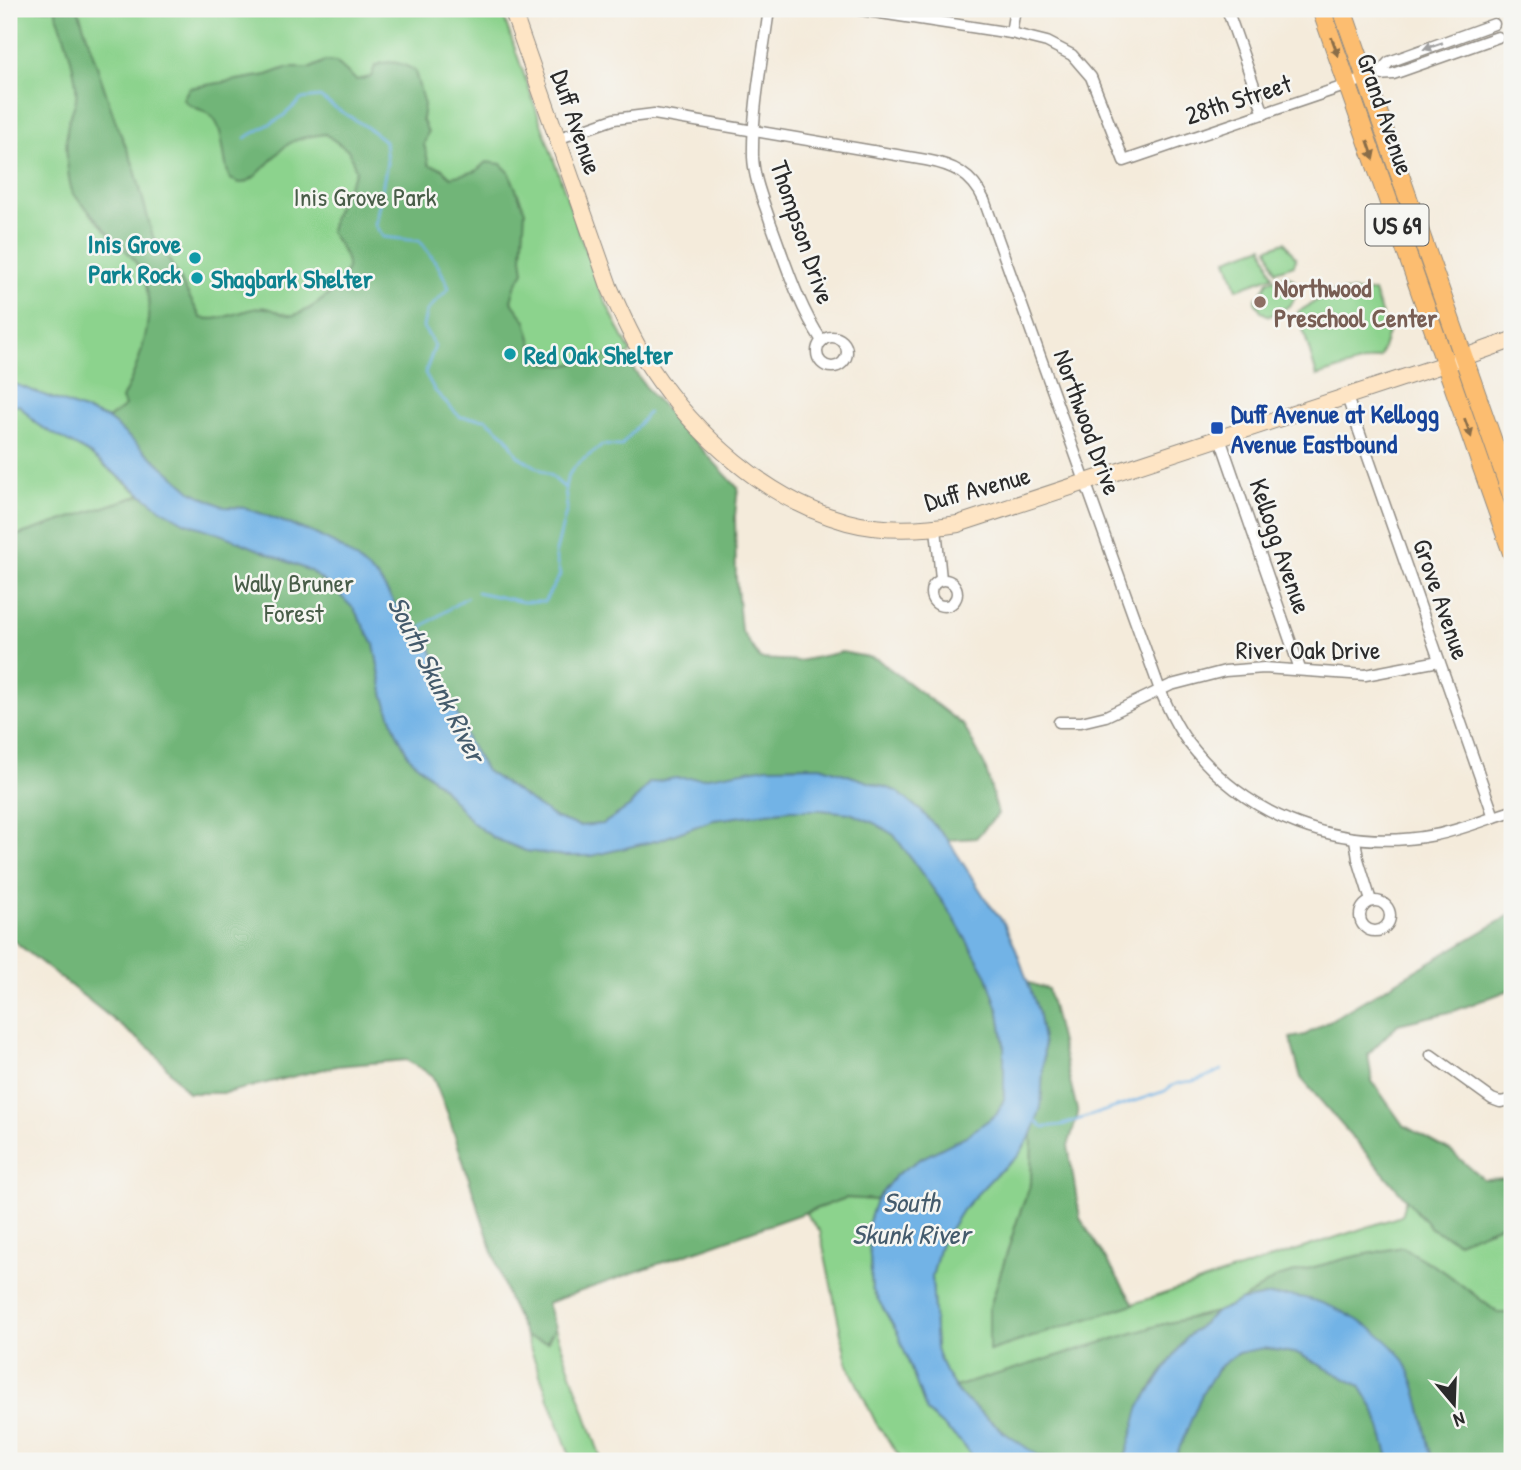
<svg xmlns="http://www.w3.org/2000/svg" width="1521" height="1470" font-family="'Patrick Hand',sans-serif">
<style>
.green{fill:#8cd38d;stroke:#5c7f5c;stroke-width:2}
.forest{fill:#71b578;stroke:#4e7052;stroke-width:2}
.water{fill:#72b3e6;stroke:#4e6f88;stroke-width:2}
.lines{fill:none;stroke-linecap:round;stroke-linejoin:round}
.stream{stroke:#72b3e6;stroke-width:2.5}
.street-casing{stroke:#908b83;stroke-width:13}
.secondary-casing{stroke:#908b83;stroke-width:18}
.primary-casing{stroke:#908b83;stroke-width:20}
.street{stroke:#fff;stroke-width:10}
.secondary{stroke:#fee5c5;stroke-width:16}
.primary{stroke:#fcbd6f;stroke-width:18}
.oneway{fill:#a0a0a0}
.oneway2{fill:#896d4a}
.culture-dot{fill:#0f9aa8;stroke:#f6f6f2;stroke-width:2.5}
.education-dot{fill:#8d6e63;stroke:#f6f6f2;stroke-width:2.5}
.transit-dot{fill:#1a4fb4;stroke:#f6f6f2;stroke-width:2.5}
.labels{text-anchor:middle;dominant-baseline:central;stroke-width:5;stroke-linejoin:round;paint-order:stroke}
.shield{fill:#f6f6f2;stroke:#686867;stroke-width:2}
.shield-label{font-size:24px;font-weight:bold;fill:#2b2b2b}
.street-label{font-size:26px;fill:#2b2b2b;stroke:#f6f6f2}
.park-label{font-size:26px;fill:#485d48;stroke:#f6f6f2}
.culture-label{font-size:26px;font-weight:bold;fill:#0d838f;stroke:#f6f6f2;text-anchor:start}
.education-label{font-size:26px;font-weight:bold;fill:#785e54;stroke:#f6f6f2;text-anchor:start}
.transit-label{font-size:26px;font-weight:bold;fill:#164399;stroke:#f6f6f2;text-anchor:start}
.water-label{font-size:28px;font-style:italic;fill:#445b6c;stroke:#f6f6f2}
</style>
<rect width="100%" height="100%" fill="#f6f6f2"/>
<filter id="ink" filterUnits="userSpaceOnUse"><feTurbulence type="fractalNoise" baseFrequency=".0143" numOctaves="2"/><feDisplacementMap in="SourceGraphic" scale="14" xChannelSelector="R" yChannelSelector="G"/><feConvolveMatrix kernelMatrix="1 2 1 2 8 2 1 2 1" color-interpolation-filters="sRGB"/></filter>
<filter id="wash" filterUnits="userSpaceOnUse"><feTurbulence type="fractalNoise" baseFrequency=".00686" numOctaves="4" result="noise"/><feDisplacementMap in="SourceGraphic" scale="28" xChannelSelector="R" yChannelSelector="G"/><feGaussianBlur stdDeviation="1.57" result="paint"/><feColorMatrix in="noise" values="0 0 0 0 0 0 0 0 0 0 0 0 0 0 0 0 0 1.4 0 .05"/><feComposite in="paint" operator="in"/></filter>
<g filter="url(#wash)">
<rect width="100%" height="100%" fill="#f4ebdb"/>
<g class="green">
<path d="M9 9H501L599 289 631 353 525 391 125 406 108 419 9 382Z"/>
<path d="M1285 242 1296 259 1294 265 1276 271 1268 248Z"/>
<path d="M1263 246 1273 276 1237 289 1227 259Z"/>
<path d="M1285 276 1293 279C1303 300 1287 310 1269 316L1262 312 1255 302 1257 297 1261 295 1268 281Z"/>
<path d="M1333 291 1374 292 1388 333 1380 357 1317 376 1298 312Z"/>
<path d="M19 405 38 425 90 454 141 495 9 538V406Z"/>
<path d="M1032 1134 1031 1183 1017 1221 989 1310V1351L1401 1216 1406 1198 1431 1228 1458 1242 1512 1220V1313H1498L1446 1273 1402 1247 1348 1258 1277 1277 1241 1301 1216 1312 1160 1325 955 1387 945 1372 936 1349 932 1277 940 1245 962 1210 995 1175 1018 1156Z"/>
<path d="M846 1198 876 1200 868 1225 872 1289 898 1334 927 1412 961 1442 976 1461H903L876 1423 847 1363 820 1231 805 1213Z"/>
<path d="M555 1328 602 1461H572L526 1337 547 1342Z"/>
</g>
<g class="forest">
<path d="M55 9H78L116 123 134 166 153 237 167 256 201 318C221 322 239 311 258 308 271 305 282 317 294 315 311 311 348 284 347 265 346 253 336 241 330 232 334 209 345 192 356 171L349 151 325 134C312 136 299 137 287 145 275 153 254 184 241 183 237 183 234 180 230 179 222 162 225 127 211 116 202 107 191 110 183 99L189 88 267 75 286 68H311L325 61 336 62 356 80 371 77 375 66C389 59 403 63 415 71L424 105 422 119 428 132 424 144 429 165 441 168 451 177 476 171 486 162 501 164 509 172 525 211 522 257 524 272 516 284 511 301 526 321 537 359C567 373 573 360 602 356 609 355 617 356 624 356L651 394 738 488 735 516 736 578 741 630 760 659 799 661 842 652 877 659 964 726 985 766 998 814 976 838 948 840 921 811 896 791 820 766C778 765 746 772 704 778 686 780 668 780 649 783L630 806 603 824 579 826 556 818 486 771 468 741 424 631 397 607 379 579 335 544 313 533 246 508 224 507 192 492 108 419 125 406 122 399C141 360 163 303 136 263 131 254 121 246 114 239 100 224 88 209 73 194 67 179 64 137 69 120 71 113 75 106 76 99 79 76 63 31 55 9Z"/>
<path d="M141 495 184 522 223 535 310 571 334 589 354 609 374 644 384 697 396 731 409 757 442 787 472 822 494 838 526 851 565 856H591L659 840 713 820 790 810H821L850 813 874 823 894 835 952 915 986 974 999 1012 1004 1044 1005 1081 1004 1099 997 1114 966 1136 920 1159 896 1175 876 1200 846 1198 547 1303 555 1328 547 1342 526 1337 509 1301 447 1112 432 1075 406 1060 337 1066 225 1093H188L153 1051 9 937V538Z"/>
<path d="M1512 914V989L1454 1011 1398 1024 1368 1054 1372 1081 1403 1125 1452 1152 1483 1179 1512 1178V1220L1458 1242 1431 1228 1301 1078 1290 1038 1305 1035Z"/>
<path d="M1026 982 1048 989 1078 1114 1068 1146 1080 1218 1134 1304 989 1351V1310L1017 1221 1031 1183 1032 1134 1041 1106 1044 1046 1038 1011Z"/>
<path d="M1402 1247 1446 1273 1498 1313H1512V1461H1433L1428 1446 1266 1296 1241 1301 1277 1277 1348 1258Z"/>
<path d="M1216 1312 1186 1338 1152 1387 1140 1407 1126 1455 1117 1461H1074L1039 1456 1017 1443 960 1395 955 1387 1160 1325Z"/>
<path d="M1264 1348 1299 1354 1360 1386 1375 1411 1390 1461H1174C1189 1426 1201 1373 1237 1354 1244 1350 1255 1350 1264 1348Z"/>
</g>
<g class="water">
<path d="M9 382 108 419 192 492 224 507 246 508 313 533 335 544 356 559 379 579 397 607 424 631 468 741 486 771 556 818 579 826 603 824 630 806 649 783 675 778H702L766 767 820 766 896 791 921 811 948 840 987 901 1004 923 1015 947 1038 1011 1044 1046 1041 1107 1032 1134 1018 1156 995 1175 962 1210 940 1245 932 1277 936 1349 945 1372 960 1395 1002 1431 1039 1456 1074 1461H976L961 1442 927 1412 898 1334 872 1289 868 1225 876 1200 896 1175 920 1159 966 1136 997 1114 1004 1099V1044L999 1012 986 974 952 915 894 835 874 823 850 813 821 810H790L713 820 659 840 591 856H565L526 851 494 838 472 822 442 787 409 757 396 731 384 697 374 644 354 609 334 589 310 571 223 535 184 522 161 509 90 454 38 425 19 405 9 406Z"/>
<path d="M1266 1296C1277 1296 1288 1295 1298 1297 1330 1301 1385 1331 1403 1359 1421 1388 1423 1428 1433 1461H1390L1375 1411 1360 1386 1299 1354 1264 1348 1238 1353 1218 1368 1202 1394 1174 1461H1117L1126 1455 1140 1406 1186 1338 1216 1312 1241 1301Z"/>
</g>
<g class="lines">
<g class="stream">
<path d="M245 138 282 117 302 99 320 97C341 114 365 123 385 141L387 163 375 225 383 237 420 241 439 267 449 288 426 312 423 327 435 346 425 373 435 391 460 417 486 419 506 436 518 456 550 475 565 488 567 508 555 555 560 575 544 602H523L477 592"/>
<path d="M565 488C568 464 586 460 602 445L621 446 648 413"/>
<path d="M422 632 423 626 467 597"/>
<path d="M1036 1121 1043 1127 1062 1125 1165 1091C1175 1082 1180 1083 1193 1081 1203 1079 1213 1074 1222 1070"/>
</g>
</g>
</g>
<g filter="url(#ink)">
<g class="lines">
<defs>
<g id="street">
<path d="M769 9C763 56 752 109 753 157 754 180 764 202 771 224 786 264 798 305 822 341"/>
<path d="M854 9 1011 33 1047 42 1072 55 1091 77 1124 161 1377 75 1393 74 1498 37"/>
<path d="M1227 9 1264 114"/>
<path d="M1011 33 1015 9"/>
<path d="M1377 75 1389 62 1494 24"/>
<path d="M557 139 614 119 654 114 926 160C953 165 972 174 984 200L1160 690C1168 708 1176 726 1188 742 1247 819 1341 853 1435 835 1461 830 1487 819 1512 811"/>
<circle cx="832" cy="352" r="15"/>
<path d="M1347 397 1494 817"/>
<path d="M1220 438 1300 669"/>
<path d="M936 528 941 579"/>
<circle cx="944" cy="593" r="13"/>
<path d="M1059 722H1081L1106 716 1171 685 1225 671 1264 668 1365 675 1439 661"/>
<path d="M1355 839 1358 859 1371 901"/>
<circle cx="1375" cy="916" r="15"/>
<path d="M1431 1055 1492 1099 1500 1102 1512 1100"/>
</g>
<path id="secondary" d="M512 9 609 286C621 313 633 341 650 367 695 435 767 500 847 522 884 532 921 530 958 524L1445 364 1512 340"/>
<g id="primary">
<path d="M1321 9 1512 553"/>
<path d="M1342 9 1512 496"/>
</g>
</defs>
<use href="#street" class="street-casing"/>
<use href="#secondary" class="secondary-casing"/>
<use href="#primary" class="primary-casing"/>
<use href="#street" class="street"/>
<use href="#secondary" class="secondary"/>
<use href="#primary" class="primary"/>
</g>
<defs><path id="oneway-solid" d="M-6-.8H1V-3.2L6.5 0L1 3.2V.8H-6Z" transform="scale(1.75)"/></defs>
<use class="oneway" href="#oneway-solid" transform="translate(1433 46) rotate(161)"/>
<g class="oneway2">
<use href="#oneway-solid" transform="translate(1335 47) rotate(70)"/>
<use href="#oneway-solid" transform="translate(1371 150) rotate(71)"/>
<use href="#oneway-solid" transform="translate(1468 428) rotate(70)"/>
</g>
</g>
<g class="culture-dot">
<circle cx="195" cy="258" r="7"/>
<circle cx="197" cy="278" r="7"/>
<circle cx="510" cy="354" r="7"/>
</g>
<circle class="education-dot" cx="1260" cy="302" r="7"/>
<rect class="transit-dot" x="1210" y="421" width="14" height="14" rx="3.5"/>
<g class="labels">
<rect class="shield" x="1365.5" y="204.5" width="63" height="41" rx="5"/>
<g class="shield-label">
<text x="1397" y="225">US 69</text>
</g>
<g class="street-label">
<text transform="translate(1238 99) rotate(-18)">28th Street</text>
<text transform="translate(1386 114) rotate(71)">Grand Avenue</text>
<text transform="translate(577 122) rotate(71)">Duff Avenue</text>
<text transform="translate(803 232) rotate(71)">Thompson Drive</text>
<text transform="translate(1088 422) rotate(70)">Northwood Drive</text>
<text transform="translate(977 488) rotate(-15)">Duff Avenue</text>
<text transform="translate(1281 546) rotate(71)">Kellogg Avenue</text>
<text transform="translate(1442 599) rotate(71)">Grove Avenue</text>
<text x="1308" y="649">River Oak Drive</text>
</g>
<g class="park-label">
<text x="365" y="196">Inis Grove Park</text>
<text x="294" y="582">Wally Bruner<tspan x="294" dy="30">Forest</tspan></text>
</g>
<g class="culture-label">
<text x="181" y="243" text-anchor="end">Inis Grove<tspan x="181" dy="30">Park Rock</tspan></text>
<text x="211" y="278">Shagbark Shelter</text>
<text x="524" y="354">Red Oak Shelter</text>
</g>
<g class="education-label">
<text x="1274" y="287">Northwood<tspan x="1274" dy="30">Preschool Center</tspan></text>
</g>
<g class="transit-label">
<text x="1231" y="413">Duff Avenue at Kellogg<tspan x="1231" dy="30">Avenue Eastbound</tspan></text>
</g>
<g class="water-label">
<text transform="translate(437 679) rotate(63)">South Skunk River</text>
<text x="911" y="1202">South<tspan x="911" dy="32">Skunk River</tspan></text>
</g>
</g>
<rect width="1521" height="1470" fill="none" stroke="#f6f6f2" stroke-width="35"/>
<g transform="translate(1454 1404) rotate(161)" stroke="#f6f6f2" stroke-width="5" paint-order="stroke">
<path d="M0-5L12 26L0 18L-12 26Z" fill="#2b2b2b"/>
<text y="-10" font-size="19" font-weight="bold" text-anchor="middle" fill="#2b2b2b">N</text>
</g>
</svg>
